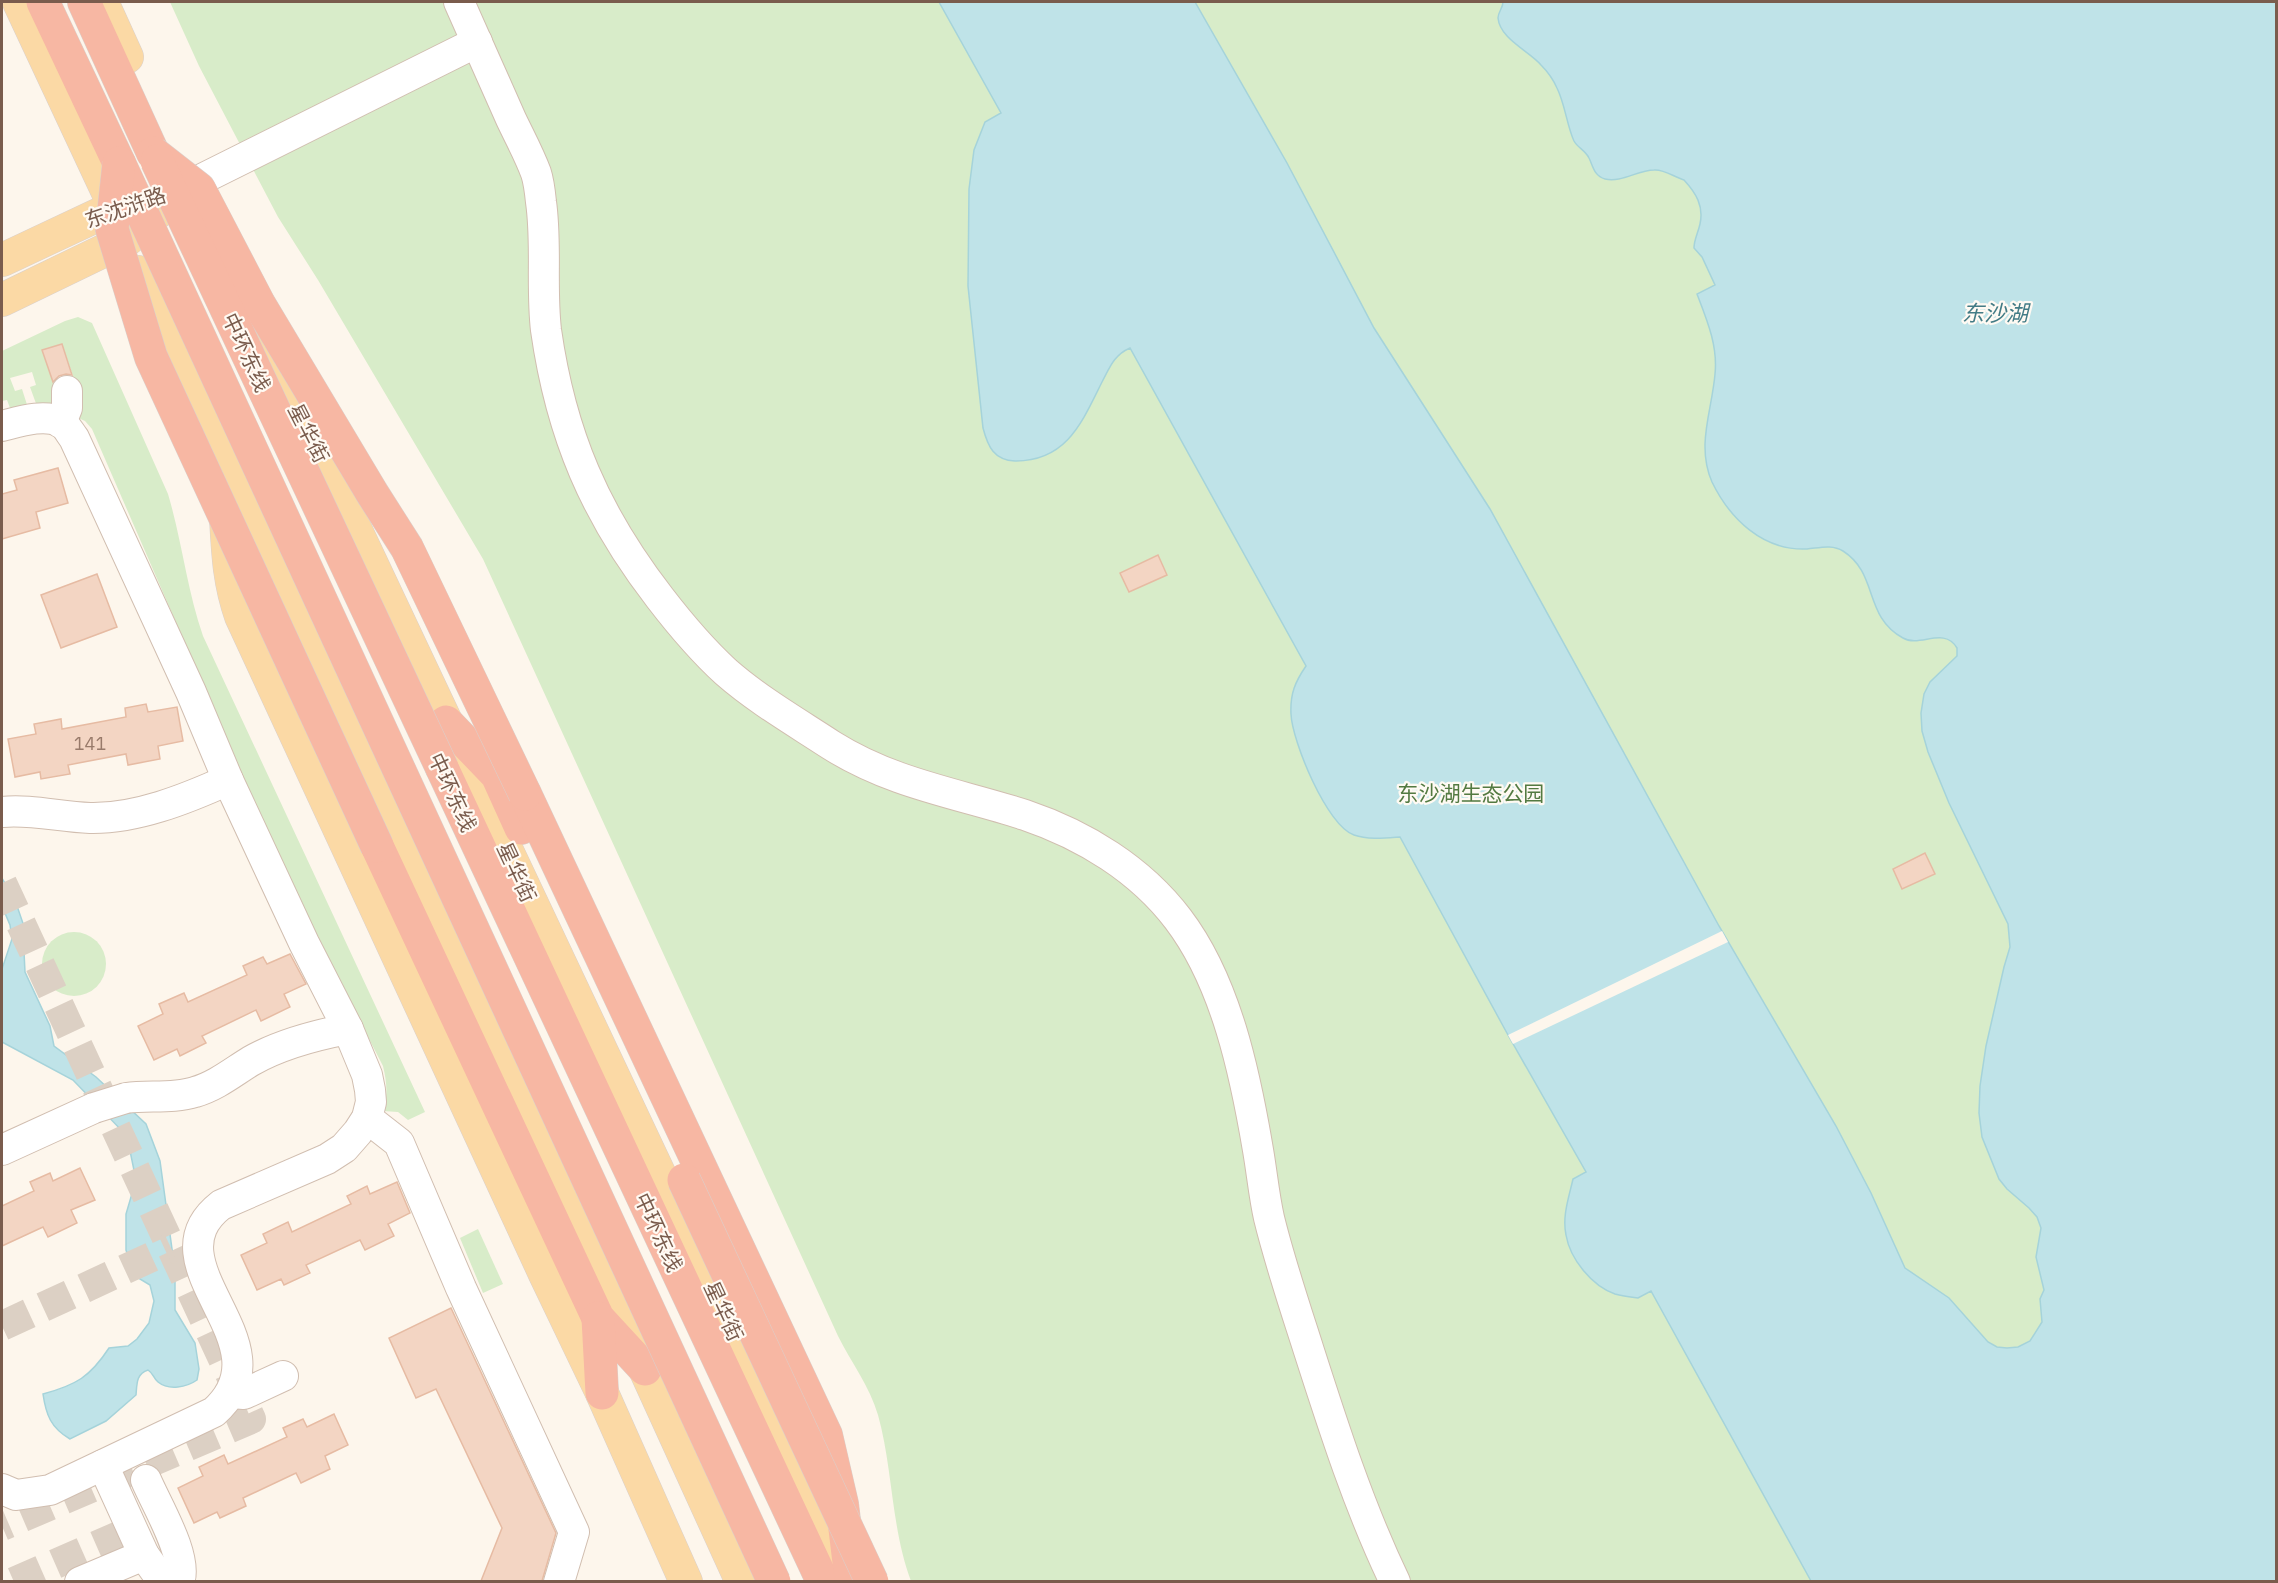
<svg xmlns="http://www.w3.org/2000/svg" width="2278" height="1583" font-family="'IBM Plex Sans','Noto Sans SC',sans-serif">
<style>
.green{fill:#d8ecc9}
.water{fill:#bfe3e8;stroke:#a5d3da;stroke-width:1.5}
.pier{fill:#fdf6ec}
.building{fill:#f3d5c3;stroke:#e6bba3;stroke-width:1.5}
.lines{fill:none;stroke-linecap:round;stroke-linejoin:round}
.minor-tunnel{stroke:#dcd0c4;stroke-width:30;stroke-dasharray:30 15;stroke-linecap:butt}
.minor-casing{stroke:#d1beb0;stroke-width:32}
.major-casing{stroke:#dad1cd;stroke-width:34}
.highway-casing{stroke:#dad1cd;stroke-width:34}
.minor{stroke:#fff;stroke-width:30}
.major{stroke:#fbd9a5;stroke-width:33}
.highway{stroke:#f7b7a3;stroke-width:33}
.minor-bridge-casing{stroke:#d1beb0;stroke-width:32;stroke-linecap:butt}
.highway-bridge-casing{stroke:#dad1cd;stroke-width:34;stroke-linecap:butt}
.minor-bridge{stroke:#fff;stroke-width:30}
.highway-bridge{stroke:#f7b7a3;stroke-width:33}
.labels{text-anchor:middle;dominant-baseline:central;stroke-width:4.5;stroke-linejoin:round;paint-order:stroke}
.number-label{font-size:18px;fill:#987a6a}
.street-label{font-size:21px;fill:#7a5c4d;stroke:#fffaf3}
.park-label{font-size:21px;fill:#537a41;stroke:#fffaf3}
.water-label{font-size:22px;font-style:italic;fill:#437c86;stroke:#fffaf3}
</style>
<rect width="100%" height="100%" fill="#fdf6ec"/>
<g class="green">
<path d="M170 2H2276V1581H911C891 1528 893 1469 878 1415 870 1387 851 1362 838 1336L483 559 318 280 278 217 199 66Z"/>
<path d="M78 317 92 323 168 494C182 541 187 590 203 636L425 1112 408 1120 398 1112 383 1111C388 1095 387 1083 383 1066L294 894 92 429 85 421 76 417 77 388 62 344 43 351 57 394 56 409H38L30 387 36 385 32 372 10 378 15 391 22 389 29 411 13 416 7 400 2 401V351L65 321Z"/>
<circle cx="74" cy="964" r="32"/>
<path d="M478 1229 503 1284 483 1293 460 1238Z"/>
</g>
<g class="water">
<path d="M939 2H1195L1287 163 1374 328 1490 509 1719 926 1836 1126 1871 1193 1905 1268 1949 1298 1988 1342 1997 1347 2007 1348 2018 1347 2030 1341 2042 1322 2040 1299 2044 1290 2036 1257 2041 1228 2037 1217 2029 1208 2007 1189 1999 1179 1982 1137 1979 1113 1980 1086 1986 1046 2004 967 2010 947 2008 924 1949 803 1928 752 1922 731 1921 713 1924 694 1930 682 1957 656V648C1944 626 1920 648 1903 638 1863 616 1879 574 1843 551 1832 544 1819 548 1807 549 1763 551 1730 519 1712 482 1696 445 1712 411 1715 374 1718 346 1707 320 1697 294L1715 285 1702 257 1694 248C1694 240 1698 233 1700 224 1704 206 1696 193 1684 180 1674 177 1664 169 1654 170 1638 170 1621 183 1605 179 1594 176 1593 166 1589 158 1586 151 1577 147 1574 141 1567 126 1565 104 1557 88 1553 79 1548 72 1541 65 1529 51 1500 39 1498 18 1498 12 1503 8 1503 2H2276V1581H1811L1651 1291 1638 1298C1630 1297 1622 1296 1615 1294 1592 1286 1570 1259 1566 1235 1562 1216 1569 1197 1573 1179L1586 1172 1508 1035 1400 837C1386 838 1368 840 1354 835 1327 826 1292 741 1291 714 1290 694 1295 682 1306 666L1130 348C1114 355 1110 367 1102 382 1082 422 1067 461 1015 461 994 460 988 447 983 428L968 286 969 189 974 150 985 122 1001 113Z"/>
<path d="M2 878 16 903 27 935 24 952 25 972 50 1026 54 1046 96 1077 146 1124 160 1161 175 1271V1310L195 1343 199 1369 197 1380C187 1387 169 1391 158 1382 153 1378 154 1374 148 1370 136 1374 137 1384 136 1395L106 1421 70 1439C51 1428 46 1415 43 1394 76 1385 90 1377 109 1348L128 1346 137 1339 149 1323 154 1301 150 1285 135 1276 126 1250V1214L136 1180 127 1136 73 1080 2 1042V969L12 939 10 925 2 906Z"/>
</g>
<path class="pier" d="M1722 931 1728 942 1513 1044 1508 1035Z"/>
<g class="building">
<path d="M62 344 72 375 66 374 59 376 53 382 42 350Z"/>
<path d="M58 468 68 503 36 512 40 528 2 539V494L17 490 14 480Z"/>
<path d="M1158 555 1167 575 1129 592 1120 573Z"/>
<path d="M97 574 117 627 61 648 41 595Z"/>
<path d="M146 704 148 712 177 707 183 741 158 746 160 759 128 765 126 754 68 765 70 774 41 779 40 772 15 777 8 739 36 734 34 724 61 719 62 729 126 717 125 708Z"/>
<path d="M1925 853 1935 874 1902 889 1893 869Z"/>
<path d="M290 954 306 984 284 994 290 1007 261 1021 256 1010 202 1036 206 1043 180 1056 177 1049 154 1060 138 1026 163 1014 159 1004 184 993 188 1002 247 975 243 966 263 957 267 964Z"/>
<path d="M80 1168 95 1200 71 1210 77 1223 48 1237 43 1227 2 1246V1206L34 1191 30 1182 50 1173 53 1181Z"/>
<path d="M397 1182 410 1213 388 1224 394 1236 365 1250 360 1240 306 1265 310 1273 284 1285 281 1279 257 1290 241 1255 267 1243 263 1234 288 1222 292 1232 351 1204 347 1196 367 1186 370 1194Z"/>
<path d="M451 1308 556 1533 542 1581H481L502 1528 436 1389 416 1398 389 1338Z"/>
<path d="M334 1414 348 1445 325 1456 330 1469 301 1483 296 1473 243 1498 246 1506 220 1518 217 1512 194 1523 178 1488 203 1476 199 1467 224 1455 228 1464 287 1437 283 1428 303 1419 307 1427Z"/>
</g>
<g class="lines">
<g class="minor-tunnel">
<path d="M2 883 251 1419 2 1526"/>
<path d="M2 1326 171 1248"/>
<path d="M14 1582 128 1532"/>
</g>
<defs>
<g id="minor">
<path d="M459 2C476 41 494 80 511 119 519 136 529 154 536 173 539 182 540 192 541 202 547 244 541 287 546 330 561 435 595 514 660 598 680 624 702 650 726 672 758 700 796 722 831 745 893 784 957 793 1025 815 1084 835 1140 869 1178 919 1226 982 1245 1073 1258 1150 1262 1173 1264 1196 1269 1218 1280 1263 1295 1307 1309 1351 1334 1429 1359 1507 1395 1582"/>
<path d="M184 188 477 42"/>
<path d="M61 423 67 408V391"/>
<path d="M2 426C18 422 44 413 61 422 66 425 70 433 74 438L191 692 228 780 304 943 348 1029 367 1075 370 1090 371 1102 367 1118 358 1132 344 1148 327 1159 221 1205C144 1265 292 1343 214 1412L50 1490 16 1495 2 1489"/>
<path d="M2 812C31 809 60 817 90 818 136 819 186 799 228 780"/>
<path d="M126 1098C149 1095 173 1099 195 1092 216 1086 233 1072 251 1061 279 1045 316 1035 348 1029"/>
<path d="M367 1118 399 1143 461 1288 574 1532 559 1582"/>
<path d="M2 1150 94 1108"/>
<path d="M232 1393 244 1394 283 1376"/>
<path d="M103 1465 144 1555 163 1582"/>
<path d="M146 1480C156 1504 189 1558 179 1582"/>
<path d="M80 1582 144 1555"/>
</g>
<g id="major">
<path d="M19 2 120 218"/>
<path d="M102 2 127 57"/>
<path d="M2 260 115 207 136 201"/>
<path d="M138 272 145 292 645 1369 742 1582"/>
<path d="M239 297 317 448 848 1574"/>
<path d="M2 300 128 239 184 188"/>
<path d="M226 517C228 553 229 582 241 616L545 1274 602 1393 686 1582"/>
</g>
<g id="highway">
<path d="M43 2 119 163"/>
<path d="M84 2 153 153"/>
<path d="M446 722 497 775 521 828"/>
<path d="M442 768 823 1582"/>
<path d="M525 794 826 1435 842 1504 851 1579"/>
<path d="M377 846 598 1318 645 1369"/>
<path d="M598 1318 602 1393"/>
</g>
</defs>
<use href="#minor" class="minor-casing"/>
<use href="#major" class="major-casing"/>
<use href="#highway" class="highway-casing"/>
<use href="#minor" class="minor"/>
<use href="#major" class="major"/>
<use href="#highway" class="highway"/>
<defs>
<path id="minor-bridge" d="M94 1108 126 1098"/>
<g id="highway-bridge">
<path d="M153 153 199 189 259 304 372 493 407 548 525 794"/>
<path d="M157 161 442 768"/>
<path d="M119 163 774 1582"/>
<path d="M119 163 112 229 151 357 377 846"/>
<path d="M684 1180 872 1582"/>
</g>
</defs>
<use href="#minor-bridge" class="minor-bridge-casing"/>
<use href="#highway-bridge" class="highway-bridge-casing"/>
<use href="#minor-bridge" class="minor-bridge"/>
<use href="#highway-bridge" class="highway-bridge"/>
</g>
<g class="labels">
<g class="number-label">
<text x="90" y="743">141</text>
</g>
<g class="street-label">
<text transform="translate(125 207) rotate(-19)">东沈浒路</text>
<text transform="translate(247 352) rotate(65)">中环东线</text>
<text transform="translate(309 433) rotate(63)">星华街</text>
<text transform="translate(453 792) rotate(65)">中环东线</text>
<text transform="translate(517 872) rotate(65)">星华街</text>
<text transform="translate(659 1232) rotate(65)">中环东线</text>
<text transform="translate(724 1311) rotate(65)">星华街</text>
</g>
<g class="park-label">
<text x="1471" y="793">东沙湖生态公园</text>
</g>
<g class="water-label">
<text x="1995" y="312">东沙湖</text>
</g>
</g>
<rect width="2278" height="1583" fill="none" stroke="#7a5c4d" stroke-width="6"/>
</svg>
